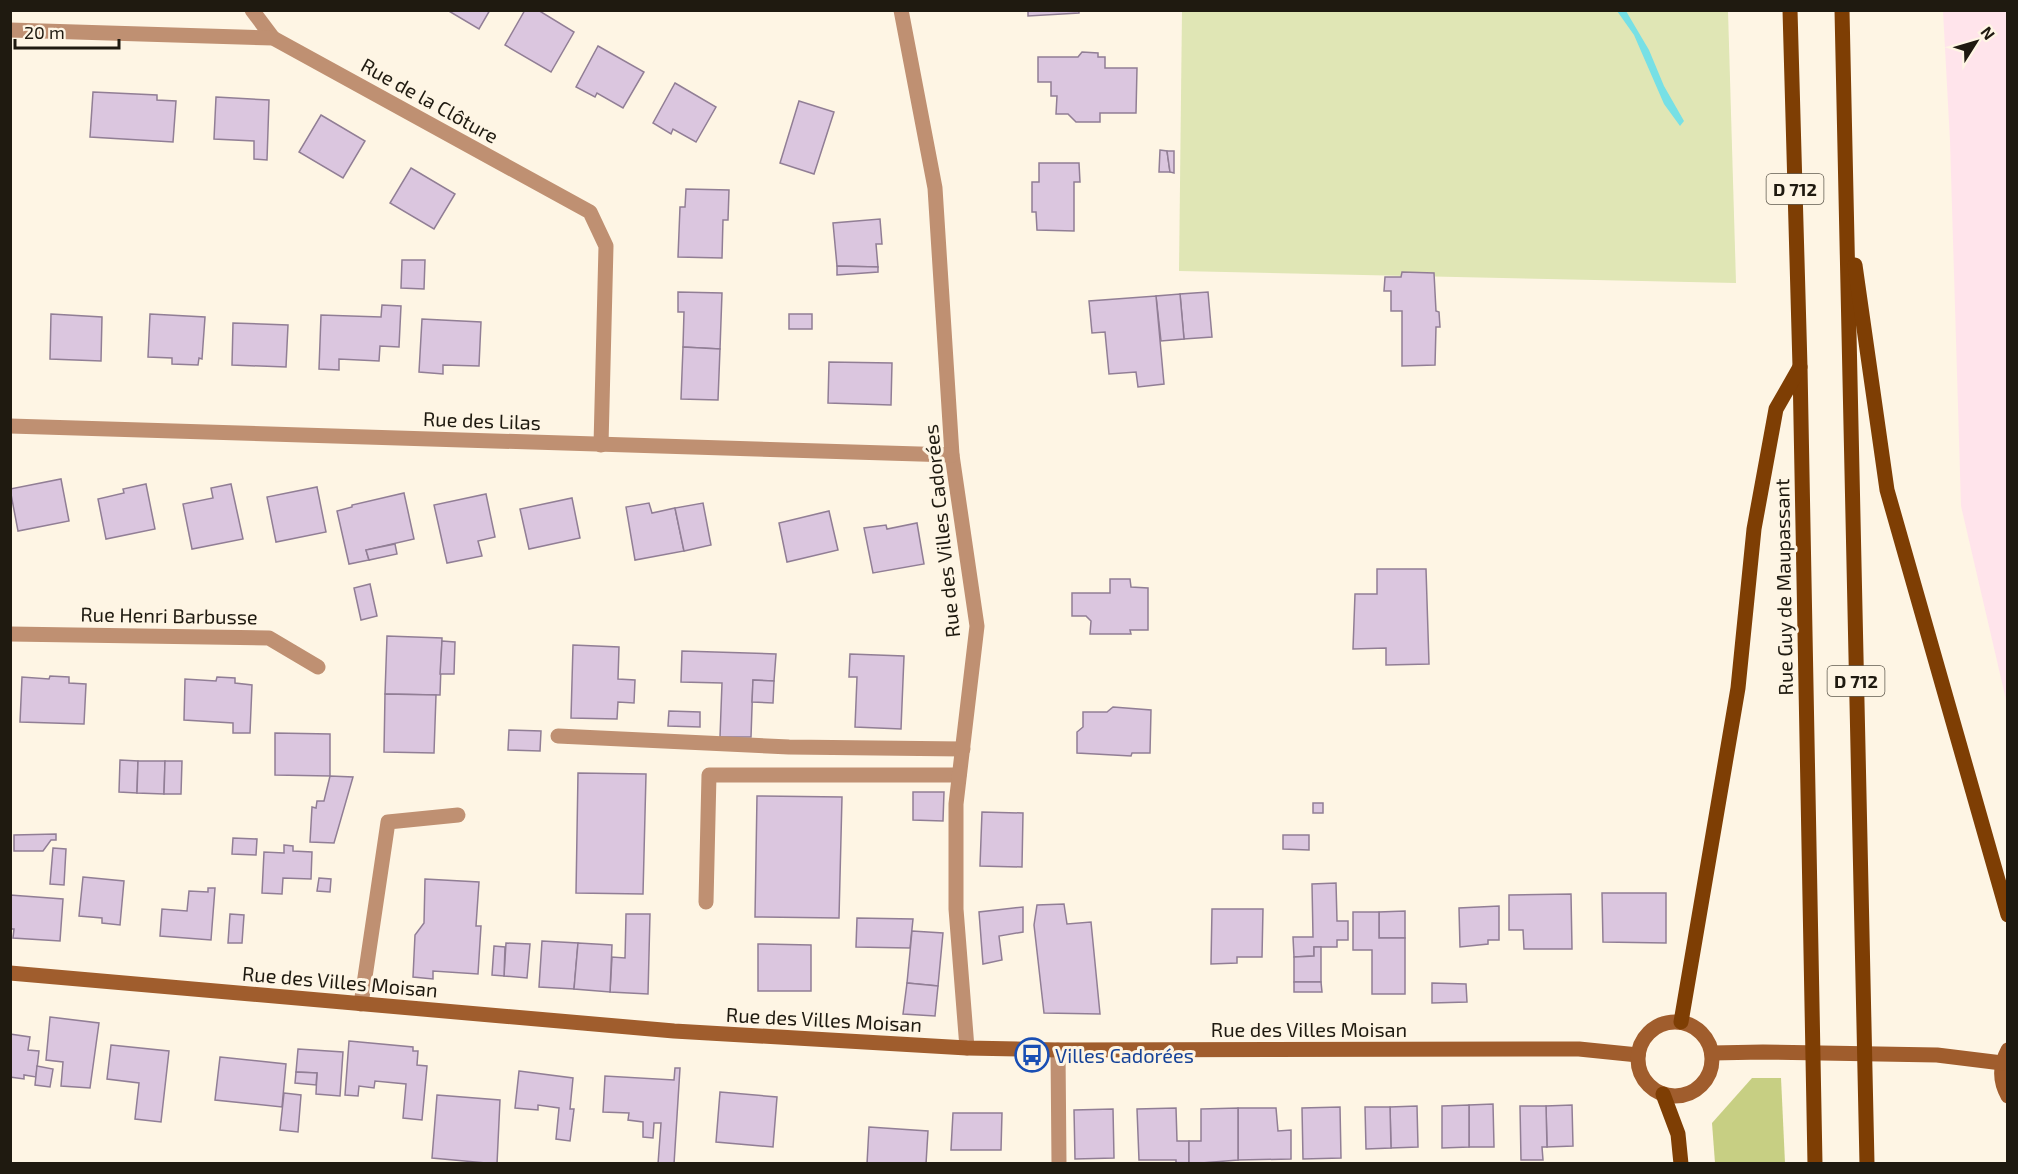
<svg xmlns="http://www.w3.org/2000/svg" width="2018" height="1174" font-family="'Exo 2',sans-serif">
<style>
.industrial{fill:#ffe4eb}
.green{fill:#e0e6b5}
.forest{fill:#c7cf83}
.water{fill:#77e0e5}
.building{fill:#dbc6df;stroke:#917e95;stroke-width:1.5}
.lines{fill:none;stroke-linecap:round;stroke-linejoin:round}
.service{stroke:#bf9072;stroke-width:15}
.minor{stroke:#bf9072;stroke-width:15}
.secondary{stroke:#a05d2d;stroke-width:15}
.primary{stroke:#7e3e04;stroke-width:15}
.labels{text-anchor:middle;dominant-baseline:central;stroke-width:6;stroke-linejoin:round;paint-order:stroke}
.shield{fill:#fef5e4;stroke:#625c50;stroke-width:1.5}
.shield-label{font-size:18px;font-weight:bold;fill:#1f1a10}
.street-label{font-size:20px;fill:#1f1a10;stroke:#fef5e4}
.transit-label{font-size:20px;fill:#164399;stroke:#fef5e4;text-anchor:start}
</style>
<rect width="100%" height="100%" fill="#fef5e4"/>
<path class="industrial" d="M1943 11H2007V704L1961 506 1950 141Z"/>
<path class="green" d="M1182 11H1728L1736 283 1179 271Z"/>
<path class="forest" d="M1752 1078H1781L1785 1163H1715L1712 1123Z"/>
<path class="water" d="M1617 11H1626L1649 50 1664 86 1684 121 1680 126 1664 104 1634 35Z"/>
<g class="building">
<path d="M447 10H490L479 29Z"/>
<path d="M525 10H538L574 32 551 72 505 45Z"/>
<path d="M1028 10H1079V13L1028 16Z"/>
<path d="M598 46 644 72 623 108 597 93 595 97 576 87Z"/>
<path d="M1082 52 1098 53V57H1105V68H1137L1136 113H1100V122H1076L1068 114H1056L1057 96H1051V82H1038V57H1078Z"/>
<path d="M675 83 716 107 696 142 673 129 671 134 653 123Z"/>
<path d="M93 92 157 95V100L176 101 173 142 90 137Z"/>
<path d="M216 97 269 100 267 160 254 159V141L214 139Z"/>
<path d="M799 101 834 112 814 174 780 163Z"/>
<path d="M321 115 365 141 343 178 299 152Z"/>
<path d="M1160 150 1167 151 1170 172H1159Z"/>
<path d="M1167 151H1174V173L1170 172Z"/>
<path d="M1039 163H1079L1080 182H1074V231L1037 230 1036 212H1032V182H1039Z"/>
<path d="M411 168 455 194 434 229 390 203Z"/>
<path d="M686 189 729 190 728 220H723L722 258 678 257 680 207H685Z"/>
<path d="M880 219 882 244H876L878 267 837 266 833 223Z"/>
<path d="M402 260H425L424 289 401 288Z"/>
<path d="M837 266 878 267V272L837 275Z"/>
<path d="M1402 272 1434 273 1436 311 1439 312 1440 327H1436L1435 365 1402 366V311H1391V291H1384L1385 277H1401Z"/>
<path d="M678 292 722 293 720 349 683 347 684 312H678Z"/>
<path d="M1208 292 1212 337 1184 339 1180 294Z"/>
<path d="M1180 294 1184 339 1161 341 1156 296Z"/>
<path d="M1156 296 1164 384 1138 387 1136 372 1109 374 1105 332 1092 333 1089 301Z"/>
<path d="M382 305 401 306 399 347 380 346 379 361 339 359V370L319 369 321 315 381 317Z"/>
<path d="M51 314 102 317 101 361 50 359Z"/>
<path d="M150 314 205 317 202 359 199 358 198 365 172 364V358L148 357Z"/>
<rect x="789" y="314" width="23" height="15"/>
<path d="M422 319 481 322 479 366 443 365V374L419 372Z"/>
<path d="M233 323 288 325 286 367 232 365Z"/>
<path d="M683 347 720 349 718 400 681 399Z"/>
<path d="M829 362 892 363 891 405 828 403Z"/>
<path d="M61 479 69 521 18 531 10 489Z"/>
<path d="M146 484 155 529 106 539 98 499 124 493 123 489Z"/>
<path d="M231 484 243 539 192 549 183 504 213 498 211 488Z"/>
<path d="M317 487 326 532 276 542 267 497Z"/>
<path d="M404 493 414 539 366 550 369 560 349 564 337 511 352 507V505Z"/>
<path d="M486 494 495 537 478 541 482 556 447 563 434 505Z"/>
<path d="M572 498 580 538 529 549 520 509Z"/>
<path d="M649 503 652 513 675 508 684 551 635 560 626 507Z"/>
<path d="M703 503 711 545 684 551 675 508Z"/>
<path d="M829 511 838 550 787 562 779 523Z"/>
<path d="M917 523 924 564 873 573 864 528 886 525 887 529Z"/>
<path d="M395 544 397 554 369 560 366 550Z"/>
<path d="M1377 569H1426L1429 664 1386 665V648L1353 649 1355 594H1377Z"/>
<path d="M1110 579H1130L1131 587 1148 588V630H1130L1131 634H1090L1091 621 1086 616H1072V593H1110Z"/>
<path d="M370 584 377 616 361 620 354 588Z"/>
<path d="M387 636 442 638 440 695 385 694Z"/>
<path d="M442 641 455 642 454 674H440Z"/>
<path d="M573 645 619 647 618 679 635 680 634 703 618 702 617 719 571 718Z"/>
<path d="M682 651 776 654 774 681 753 680 751 737H720L722 683 681 682Z"/>
<path d="M850 654 904 656 901 729 855 727 857 677H849Z"/>
<path d="M50 676 69 677V683L86 684 84 724 20 722 22 677 49 679Z"/>
<path d="M217 677 235 678V683L252 685 250 733H233V723L184 720 185 679 216 681Z"/>
<path d="M753 680 774 681 773 703 752 702Z"/>
<path d="M385 694 436 695 434 753 384 752Z"/>
<path d="M1113 707 1151 710 1150 753H1132L1131 756 1077 753V732L1083 727V712H1107Z"/>
<path d="M669 711 700 712V727L668 726Z"/>
<path d="M509 730 541 731 540 751 508 750Z"/>
<path d="M275 733 330 734V776L275 775Z"/>
<path d="M120 760 138 761 137 793 119 792Z"/>
<path d="M138 761H165L164 794 137 793Z"/>
<path d="M165 761H182L181 794H164Z"/>
<path d="M578 773 646 774 643 894 576 893Z"/>
<path d="M330 776 353 777 334 843 310 842 312 807 316 808 317 801H324Z"/>
<path d="M913 792H944L943 821 913 820Z"/>
<path d="M757 796 842 797 839 918 755 917Z"/>
<rect x="1313" y="803" width="10" height="10"/>
<path d="M982 812 1023 813 1022 867 980 866Z"/>
<path d="M56 834V840H51L43 851H14V835Z"/>
<path d="M1283 835H1309V850L1283 849Z"/>
<path d="M233 838 257 839 256 855 232 854Z"/>
<path d="M284 845 293 846V851L312 852 311 879 283 878 282 894 262 893 264 852 284 853Z"/>
<path d="M53 848 66 849 64 885 50 884Z"/>
<path d="M83 877 124 881 120 925 102 923V918L79 916Z"/>
<path d="M319 878 331 879 330 892 317 891Z"/>
<path d="M425 879 479 882 476 926H481L478 974 433 971V979L413 977 415 935 424 923Z"/>
<path d="M1336 883 1337 921H1348V940H1337V947H1314V956L1294 957 1293 937H1313L1312 884Z"/>
<path d="M208 888H215L211 940 160 936 162 909 187 911 189 891 208 892Z"/>
<path d="M1602 893H1666V943L1603 942Z"/>
<path d="M1571 894 1572 949H1524L1523 930H1509V895Z"/>
<path d="M10 895 63 899 60 941 13 938 14 929H10Z"/>
<path d="M1064 904 1067 924 1091 922 1100 1014 1044 1013 1034 925 1037 905Z"/>
<path d="M1499 906V940H1488V944L1460 947 1459 908Z"/>
<path d="M1023 907V932L999 936 1002 960 983 964 979 912Z"/>
<path d="M1212 909H1263L1262 957H1237V963L1211 964Z"/>
<path d="M1405 911V938H1379V912Z"/>
<path d="M1353 912H1379V938H1405V994H1372V950H1353Z"/>
<path d="M230 914 244 915 242 943H228Z"/>
<path d="M626 914H650L648 994 610 992 612 957 625 958Z"/>
<path d="M857 918 913 919 910 948 856 947Z"/>
<path d="M912 931 943 933 938 986 907 983Z"/>
<path d="M542 941 578 943 574 989 539 987Z"/>
<path d="M506 943 530 944 527 978 504 976Z"/>
<path d="M578 943 612 945 610 992 574 989Z"/>
<path d="M758 944 811 945V991H758Z"/>
<path d="M494 946 505 947 504 976 492 975Z"/>
<path d="M1314 947H1321V982H1294V957L1314 956Z"/>
<path d="M1294 982H1321L1322 992H1294Z"/>
<path d="M907 983 938 986 935 1016 903 1014Z"/>
<path d="M1432 983 1466 984 1467 1002 1432 1003Z"/>
<path d="M50 1017 99 1023 90 1088 61 1086 63 1062 46 1060Z"/>
<path d="M10 1034 30 1037 28 1050 39 1051 36 1077 24 1075V1079L10 1077Z"/>
<path d="M349 1041 413 1047V1051H418L417 1065 427 1066 422 1120 403 1118 406 1084 375 1081 374 1088 359 1086 358 1096 345 1095Z"/>
<path d="M111 1045 169 1051 161 1122 135 1119 139 1083 107 1079Z"/>
<path d="M298 1049 343 1052 340 1096 316 1094 317 1073 296 1072Z"/>
<path d="M220 1057 286 1064 282 1107 215 1100Z"/>
<path d="M37 1066 53 1069 50 1087 35 1085Z"/>
<path d="M675 1068H680L674 1164H658L661 1123H654L653 1138 643 1137V1122L628 1120 629 1113 603 1112 605 1076 674 1080Z"/>
<path d="M519 1071 573 1078 570 1109H574L570 1141 556 1139 559 1108 538 1105V1110L515 1108Z"/>
<path d="M296 1072 317 1073 316 1085 295 1083Z"/>
<path d="M720 1092 777 1097 773 1147 716 1142Z"/>
<path d="M284 1093 301 1095 298 1132 280 1130Z"/>
<path d="M437 1095 500 1100 497 1164 432 1158Z"/>
<path d="M1493 1104 1494 1147H1469V1105Z"/>
<path d="M1469 1105V1147L1442 1148V1106Z"/>
<path d="M1572 1105 1573 1146 1547 1147 1546 1106Z"/>
<path d="M1417 1106 1418 1147 1391 1148 1390 1107Z"/>
<path d="M1520 1106H1546L1547 1147H1542L1543 1160H1521Z"/>
<path d="M1340 1107 1341 1158 1303 1159 1302 1108Z"/>
<path d="M1365 1107H1390L1391 1148 1366 1149Z"/>
<path d="M1176 1108 1177 1141H1189V1164H1176V1160H1139L1137 1109Z"/>
<path d="M1238 1108H1276L1278 1131 1291 1130V1159L1238 1160Z"/>
<path d="M1238 1108V1160L1189 1164V1141H1201V1109Z"/>
<path d="M1113 1109 1114 1158 1075 1159 1074 1110Z"/>
<path d="M953 1113H1002L1001 1150H951Z"/>
<path d="M869 1127 928 1131 926 1164H867Z"/>
</g>
<g class="lines">
<g class="service">
<path d="M252 10 273 38"/>
<path d="M558 736 789 747 963 749"/>
<path d="M706 902 709 775H959"/>
<path d="M361 1004 388 822 458 815"/>
</g>
<g class="minor">
<path d="M901 10 935 188 952 455 977 626 956 804V909L967 1048"/>
<path d="M10 30 273 38 590 212 606 246 601 445"/>
<path d="M10 426 952 455"/>
<path d="M10 634 269 638 318 667"/>
<path d="M1058 1050 1059 1164"/>
</g>
<g class="secondary">
<path d="M10 973 674 1031 967 1048 1058 1050 1579 1049 1638 1055"/>
<circle cx="1675" cy="1059" r="37"/>
<path d="M2008 1050C2000 1065 1999 1080 2008 1096"/>
<path d="M1712 1053 1763 1052 1937 1055 2002 1063"/>
</g>
<g class="primary">
<path d="M1790 10 1800 367 1815 1164"/>
<path d="M1842 10 1867 1164"/>
<path d="M1855 265 1887 490 2008 915"/>
<path d="M1681 1022 1738 688 1754 529 1776 409 1800 367"/>
<path d="M1663 1094 1678 1134 1681 1164"/>
</g>
</g>
<defs>
<symbol id="bus-ring" viewBox="-11 -11 22 22"><circle r="9.5" fill="#fef5e4" stroke="#1a4fb4" stroke-width="1.5"/><path d="M-5-6H5V4H4V6H2V4H-2V6H-4V4H-5ZM-3.5-4V0h7V-4ZM-3.5 1.2v1.5H-2V1.2ZM2 1.2v1.5H3.5V1.2Z" fill="#1a4fb4"/></symbol>
</defs>
<g fill-rule="evenodd">
<use href="#bus-ring" x="1013" y="1036" width="38" height="38"/>
</g>
<g class="labels">
<g class="shield">
<rect x="1766.5" y="174" width="57" height="30" rx="4.5"/>
<rect x="1827.5" y="666" width="57" height="30" rx="4.5"/>
</g>
<g class="shield-label">
<text x="1795" y="189">D 712</text>
<text x="1856" y="681">D 712</text>
</g>
<g class="street-label">
<text transform="translate(430 100) rotate(29)">Rue de la Clôture</text>
<text transform="translate(482 420) rotate(2)">Rue des Lilas</text>
<text transform="translate(941 531) rotate(-96)">Rue des Villes Cadorées</text>
<text transform="translate(1783 587) rotate(-91)">Rue Guy de Maupassant</text>
<text transform="translate(169 615) rotate(1)">Rue Henri Barbusse</text>
<text transform="translate(340 981) rotate(5)">Rue des Villes Moisan</text>
<text transform="translate(824 1019) rotate(3)">Rue des Villes Moisan</text>
<text x="1309" y="1029">Rue des Villes Moisan</text>
</g>
<g class="transit-label">
<text x="1055" y="1055">Villes Cadorées</text>
</g>
</g>
<rect width="2018" height="1174" fill="none" stroke="#1f1a10" stroke-width="24"/>
<g transform="translate(1976 42) rotate(53)" stroke="#fef5e4" stroke-width="4.5" paint-order="stroke">
<path d="M0-4.5L10 22L0 15L-10 22Z" fill="#1f1a10"/>
<text y="-9" font-size="16" font-weight="bold" text-anchor="middle" fill="#1f1a10">N</text>
</g>
<path d="M15 39v9h104v-9" fill="none" stroke="#1f1a10" stroke-width="3"/>
<text x="24" y="39" font-size="18" fill="#1f1a10" stroke="#fef5e4" stroke-width="4.5" paint-order="stroke">20 m</text>
</svg>
